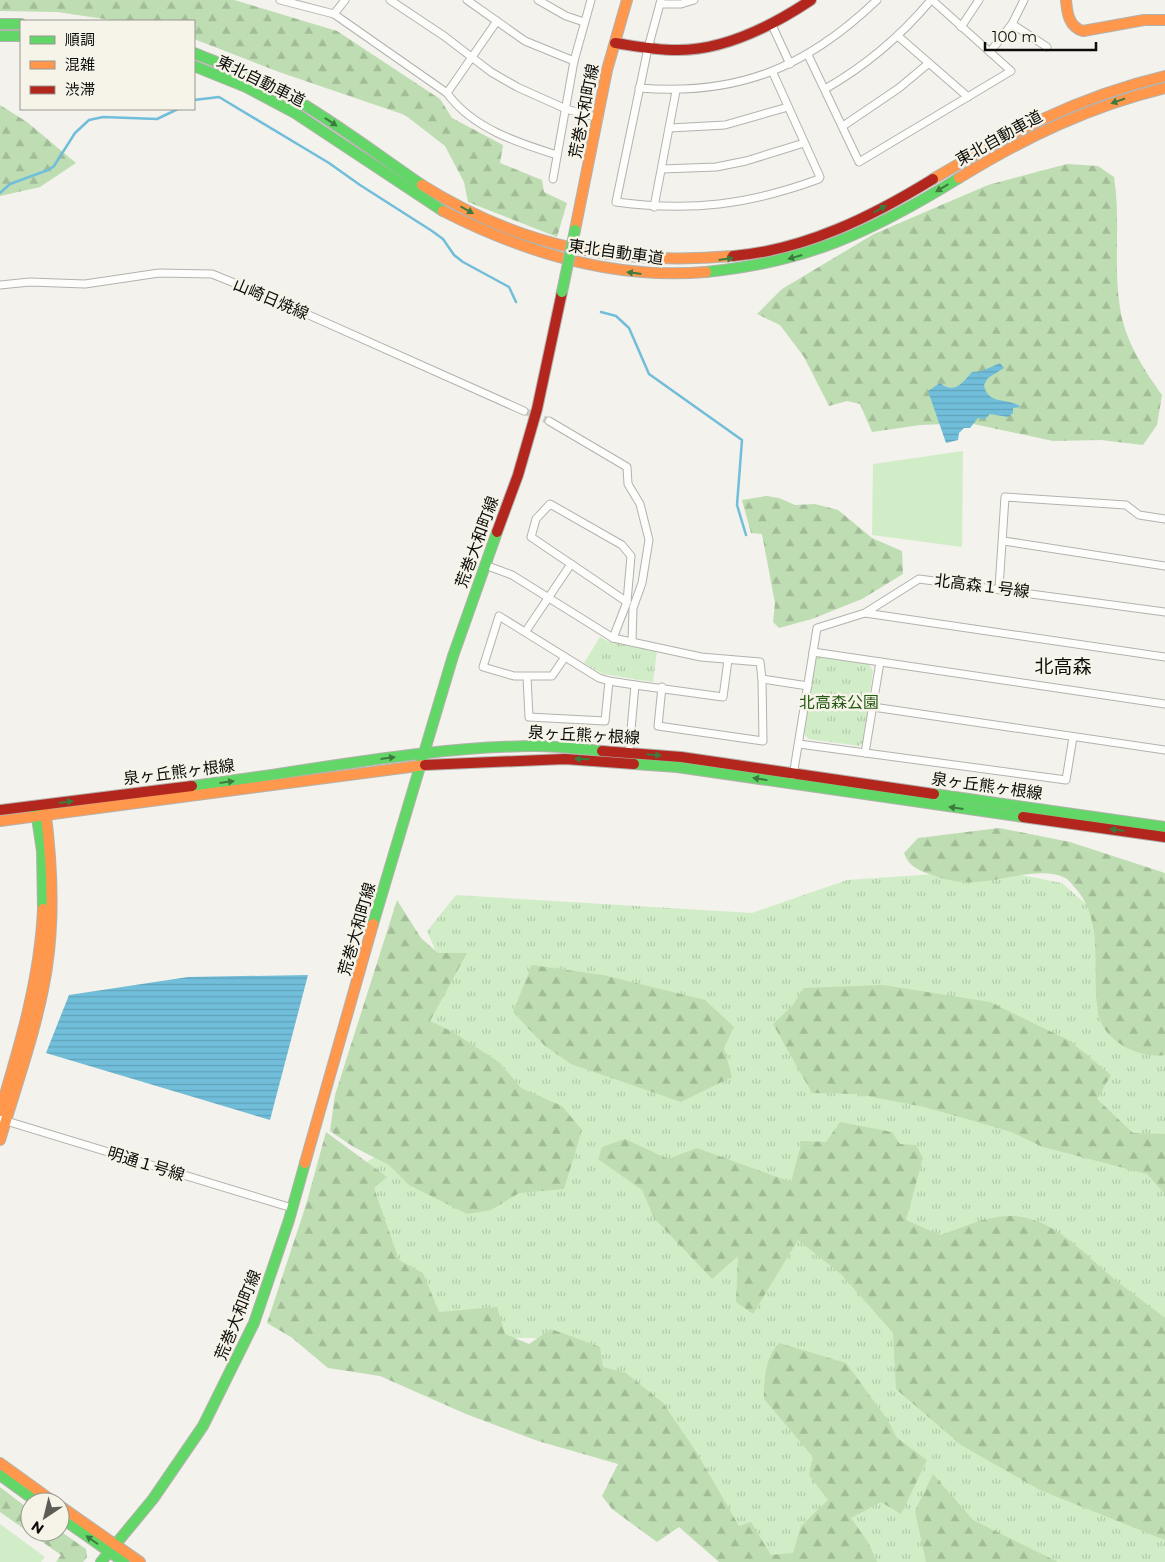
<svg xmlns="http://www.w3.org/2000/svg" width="1165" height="1562" font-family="Montserrat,'Noto Sans JP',sans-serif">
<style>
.grass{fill:url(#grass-tufts)}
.forest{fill:url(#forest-firs)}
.pitch{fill:#d1edc7}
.water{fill:url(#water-rules)}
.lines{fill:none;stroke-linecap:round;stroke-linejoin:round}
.stream{stroke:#71beda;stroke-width:2.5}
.street-tunnel{stroke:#d0d0ca;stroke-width:7;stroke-dasharray:7 3.5;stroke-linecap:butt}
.street-casing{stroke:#b3b2ae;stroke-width:9}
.fast-casing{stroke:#b3b2ae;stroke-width:12}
.slow-casing{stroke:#b3b2ae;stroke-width:12}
.jam-casing{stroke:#b3b2ae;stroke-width:12}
.street{stroke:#fdfdfc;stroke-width:7}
.fast{stroke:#63d668;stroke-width:10}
.slow{stroke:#ff974d;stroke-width:10}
.jam{stroke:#b3261e;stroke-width:10}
.fast-bridge-casing{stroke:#b3b2ae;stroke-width:12;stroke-linecap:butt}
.fast-bridge{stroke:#63d668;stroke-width:10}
.oneway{fill:#3c7b3d}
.labels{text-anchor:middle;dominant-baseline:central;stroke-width:5;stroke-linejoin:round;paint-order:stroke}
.street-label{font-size:16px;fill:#0d0c09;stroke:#f6f4e9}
.park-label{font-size:16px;fill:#245912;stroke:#f6f4e9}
.quarter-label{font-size:19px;fill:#0d0c09;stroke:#f6f4e9}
</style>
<defs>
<pattern id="grass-tufts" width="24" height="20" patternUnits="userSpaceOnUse" patternTransform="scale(1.25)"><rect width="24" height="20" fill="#d1edc7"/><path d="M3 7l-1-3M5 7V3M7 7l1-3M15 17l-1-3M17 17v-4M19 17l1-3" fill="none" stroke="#b2caaa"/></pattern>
<pattern id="forest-firs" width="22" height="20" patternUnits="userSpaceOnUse" patternTransform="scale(1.25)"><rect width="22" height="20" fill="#beddb2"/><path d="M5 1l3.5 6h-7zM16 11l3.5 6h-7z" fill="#a2bc98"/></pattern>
<pattern id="water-rules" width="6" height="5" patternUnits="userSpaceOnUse" patternTransform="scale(1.25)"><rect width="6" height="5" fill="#71beda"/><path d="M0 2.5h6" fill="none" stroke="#61a2ba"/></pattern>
</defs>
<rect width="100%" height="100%" fill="#f3f2ec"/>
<g class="grass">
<path d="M600 637 610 642 657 651 653 682 603 674 584 663Z"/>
<path d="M819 656 868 663 873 671 863 742 859 746 809 739 804 734 814 660Z"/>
<path d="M995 870 1062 883 1131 943 1165 981V1562H769L551 1338H494L436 1319 393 1266 360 1166 388 1149 443 968 427 931 456 895 752 913 847 880Z"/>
</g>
<g class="forest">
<path d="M0 0H234L337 31 440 99 452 118 503 145 500 163 542 180 544 192 567 203 557 237 468 202 464 182 445 146 405 115 279 72 194 39V21H118L57 12 0 11Z"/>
<path d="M0 105 27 122 76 163 40 187 0 196Z"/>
<path d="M1067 164 1098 166 1114 177C1121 221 1113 265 1120 308 1125 341 1143 368 1162 395L1157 425 1143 445 1101 440 1053 441 969 423 920 425 872 432 860 404 847 401 829 406 804 357 780 325 757 314 782 289 874 234 988 185Z"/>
<path d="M767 496 779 498 795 505 815 504 838 510 872 538 902 551 903 574 862 599 812 619 779 628 773 622 775 603 762 534 751 533 742 500Z"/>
<path d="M999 828 1070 842 1165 873V1055C1139 1059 1102 1041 1098 1012 1091 972 1105 924 1077 890 1074 887 1070 881 1067 879 1044 865 1002 881 977 882 959 883 945 880 929 874 916 869 909 866 904 853L918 838Z"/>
<path d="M397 900 421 938 438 953H467L430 1021 453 1032 500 1063 521 1088 562 1106 582 1130 564 1189 519 1193 491 1210 467 1214 409 1185 389 1165 352 1146 330 1131 335 1095Z"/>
<path d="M532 965 603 975 705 1000 734 1027 724 1048 732 1077 681 1102 571 1064 544 1045 513 1012Z"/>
<path d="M883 985 990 1002 1070 1041 1111 1075 1097 1099 1133 1133 1165 1134V1194L1147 1174 1043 1147 1011 1132 967 1119 924 1107 857 1094 812 1093 773 1024 792 1006 804 988Z"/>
<path d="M840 1122 892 1132 900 1144 916 1145 923 1158 906 1220 940 1235C962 1228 984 1217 1007 1216 1053 1214 1086 1257 1119 1283 1134 1295 1150 1306 1165 1318V1540L1040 1490 961 1445 896 1389 893 1333 842 1275 798 1240 753 1314 736 1302 738 1256 712 1279 654 1218 642 1190 598 1159 602 1147 625 1139 668 1159 697 1148 791 1182 802 1141 826 1142Z"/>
<path d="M326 1132 387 1177 374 1188 399 1260 423 1273 439 1312 497 1307 505 1334 529 1344 551 1329 600 1347 603 1367 626 1373 663 1403 697 1453 739 1526 751 1522 771 1555 793 1553 801 1526 828 1500 809 1475 813 1457 764 1399C764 1381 765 1357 779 1343L846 1363 887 1419 897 1438 927 1460 901 1514 881 1502 851 1518 868 1542 877 1562H719L679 1527 657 1542 612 1509 602 1496 618 1464 538 1441 466 1414 380 1376 328 1368 291 1337 267 1323 306 1205Z"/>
<path d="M933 1474 973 1520 1058 1562H926L915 1511Z"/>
<path d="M0 1487 30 1510V1532L60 1531 86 1549 87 1557 83 1562H56L61 1555 0 1512Z"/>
</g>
<g class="pitch">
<path d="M963 451 962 547 872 535 873 464Z"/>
<path d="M0 1524 45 1557 41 1562H0Z"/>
</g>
<g class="water">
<path d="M1000 363 1004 368 988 378 984 385C988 406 1008 397 1021 407L1013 408V413L1008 417 990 414 985 419 978 418 970 428H964L959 433 958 440 946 443 928 391 940 383C955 395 963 382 972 372L982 371Z"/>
<path d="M308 975 270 1120 46 1053 69 995 188 977Z"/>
</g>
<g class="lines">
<g class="stream">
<path d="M194 100 219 97 329 163 360 185 432 231 443 239 454 255 463 262 509 287 516 302"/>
<path d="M0 193 10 184 48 170 54 166 75 133 89 120 103 117 157 119 178 109"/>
<path d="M601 312 616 316 629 328 649 374 742 440 737 505 746 535"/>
</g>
<path class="street-tunnel" d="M524 411 549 421"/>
<defs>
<g id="street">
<path d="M280 0 334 14 447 93C472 128 518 143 557 155"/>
<path d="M390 0 444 36 491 72 517 87 566 109 599 118"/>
<path d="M467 0 525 41 574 61"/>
<path d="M538 0 566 16 584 22"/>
<path d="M661 0 648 48 616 202C691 212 748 205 819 179L820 177 773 73"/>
<path d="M660 4H681L694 0"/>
<path d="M334 14 345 0"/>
<path d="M771 23 790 64"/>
<path d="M1012 24 1047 47"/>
<path d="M961 27 979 0"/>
<path d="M899 37 968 97"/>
<path d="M990 52 1012 24 1024 0"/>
<path d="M808 55 859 162 1011 71 932 0"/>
<path d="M639 88C738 96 806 68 877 0"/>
<path d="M825 89C867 65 900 37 931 0"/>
<path d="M447 93 497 21"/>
<path d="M843 126 899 88 929 63"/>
<path d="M670 128 725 125 788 107"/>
<path d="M662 169 716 167 746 161 804 143"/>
<path d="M553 179 574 61 591 0"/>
<path d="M654 207 676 91"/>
<path d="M0 285 30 282 85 284 159 273 212 274 264 295 524 411"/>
<path d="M549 421 627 467 628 484 640 504 649 540 642 583 633 608 632 642"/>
<path d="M1004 541 1165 566"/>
<path d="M571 564 627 602"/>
<path d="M485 565 512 575 613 638"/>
<path d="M999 588 1005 497 1126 505 1139 515 1165 519"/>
<path d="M865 613 1165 657"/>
<path d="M526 631 571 564 531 537 536 519 550 504 622 545 631 556 627 602 613 638 701 657 760 662 762 679 808 686"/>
<path d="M813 652 1165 704"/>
<path d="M527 677 529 717 605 721 609 681 599 678 499 616 483 667 514 676H552L565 657"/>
<path d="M609 681 635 685"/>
<path d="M662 687 658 726 763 741 762 679"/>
<path d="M873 707 1165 750"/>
<path d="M799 744 1066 780 1073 737"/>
<path d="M629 752 635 685 723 697 728 660"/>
<path d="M865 753 880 662"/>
<path d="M793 776 817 628 865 613 919 579 1165 612"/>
<path d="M0 1119 292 1208"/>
</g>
<g id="fast">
<path d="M0 24H21"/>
<path d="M0 36H21"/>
<path d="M194 53C226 66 258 78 288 95 335 122 378 155 422 185"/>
<path d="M194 66 246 87 295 113 443 211"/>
<path d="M706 272C808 262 873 231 959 178"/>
<path d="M634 764 677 767 1023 817"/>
<path d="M192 786C305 772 420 747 534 746 557 746 580 749 602 751"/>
<path d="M934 794 1165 827"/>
<path d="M36 811 42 851 43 909"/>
<path d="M373 924 453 656 497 532"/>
<path d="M0 1475 37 1502"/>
<path d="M60 1517 124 1562"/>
<path d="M101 1562 153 1499 203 1426 254 1323 289 1220 305 1163"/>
</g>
<g id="slow">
<path d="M1066 0C1067 13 1069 27 1083 31L1144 20H1165"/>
<path d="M959 178C1024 138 1090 106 1165 88"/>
<path d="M933 179C1011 133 1076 97 1165 76"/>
<path d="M422 185C521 247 618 266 733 256"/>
<path d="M443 211C525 253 613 280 706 272"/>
<path d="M575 230 607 70 627 0"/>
<path d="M0 821 425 765"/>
<path d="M0 1111C20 1045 40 978 43 909"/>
<path d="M0 1140C17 1083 38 1026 47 967 55 914 52 861 45 808"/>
<path d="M305 1163 373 924"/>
<path d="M0 1463 54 1502"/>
<path d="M60 1506 140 1562"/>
</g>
<g id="jam">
<path d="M615 43C635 46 655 50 676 50 724 51 772 26 811 0"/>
<path d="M733 256C805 250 873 216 933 179"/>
<path d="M497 532 518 475 537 409 562 292"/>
<path d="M602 751 681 757 934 794"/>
<path d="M425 765 565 759 634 764"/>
<path d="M0 810 192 786"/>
<path d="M1023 817 1165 837"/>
</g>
</defs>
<use href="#street" class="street-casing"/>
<use href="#fast" class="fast-casing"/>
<use href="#slow" class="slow-casing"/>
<use href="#jam" class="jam-casing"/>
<use href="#street" class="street"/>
<use href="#fast" class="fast"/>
<use href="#slow" class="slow"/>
<use href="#jam" class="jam"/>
<defs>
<path id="fast-bridge" d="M562 292 575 230"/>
</defs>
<use href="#fast-bridge" class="fast-bridge-casing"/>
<use href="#fast-bridge" class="fast-bridge"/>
</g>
<defs><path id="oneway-solid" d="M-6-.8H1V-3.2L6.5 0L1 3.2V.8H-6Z" transform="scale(1.25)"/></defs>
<g class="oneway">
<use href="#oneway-solid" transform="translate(1118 101) rotate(161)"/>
<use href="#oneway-solid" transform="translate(331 122) rotate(34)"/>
<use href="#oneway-solid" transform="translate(942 188) rotate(149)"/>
<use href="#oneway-solid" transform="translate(880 209) rotate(-29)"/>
<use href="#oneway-solid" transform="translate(467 210) rotate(29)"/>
<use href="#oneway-solid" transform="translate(795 257) rotate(164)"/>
<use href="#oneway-solid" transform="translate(726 259) rotate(-7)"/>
<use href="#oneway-solid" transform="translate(634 273) rotate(-173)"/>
<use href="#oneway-solid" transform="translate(654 755) rotate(5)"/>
<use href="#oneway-solid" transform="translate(388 758) rotate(-7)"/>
<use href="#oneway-solid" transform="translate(582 759) rotate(-178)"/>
<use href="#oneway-solid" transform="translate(760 779) rotate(-171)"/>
<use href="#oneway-solid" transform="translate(227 782) rotate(-7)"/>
<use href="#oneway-solid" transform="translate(66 802) rotate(-7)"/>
<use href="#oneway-solid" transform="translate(956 808) rotate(-172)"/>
<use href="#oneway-solid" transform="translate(1117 830) rotate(-172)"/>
<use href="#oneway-solid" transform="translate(92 1540) rotate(-145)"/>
</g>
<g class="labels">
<g class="street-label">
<text transform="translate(261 81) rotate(26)">東北自動車道</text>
<text transform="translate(584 111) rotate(-79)">荒巻大和町線</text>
<text transform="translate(999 138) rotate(-29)">東北自動車道</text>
<text transform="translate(616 252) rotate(8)">東北自動車道</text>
<text transform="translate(271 299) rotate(23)">山崎日焼線</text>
<text transform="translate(477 542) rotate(-70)">荒巻大和町線</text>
<text transform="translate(982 586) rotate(7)">北高森１号線</text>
<text transform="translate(584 735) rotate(3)">泉ヶ丘熊ヶ根線</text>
<text transform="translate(179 772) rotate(-7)">泉ヶ丘熊ヶ根線</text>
<text transform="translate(987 786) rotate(8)">泉ヶ丘熊ヶ根線</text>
<text transform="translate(357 929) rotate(-74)">荒巻大和町線</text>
<text transform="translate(146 1164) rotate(17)">明通１号線</text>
<text transform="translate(238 1315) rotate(-68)">荒巻大和町線</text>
</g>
<g class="park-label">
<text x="839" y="702">北高森公園</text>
</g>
<g class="quarter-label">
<text x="1063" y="666">北高森</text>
</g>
</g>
<rect x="20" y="20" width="175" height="90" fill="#f6f4e9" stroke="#99978f"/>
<rect x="30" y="36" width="25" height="8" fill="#63d668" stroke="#99978f"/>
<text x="65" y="45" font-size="15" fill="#0d0c09">順調</text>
<rect x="30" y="61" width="25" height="8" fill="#ff974d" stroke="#99978f"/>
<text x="65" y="70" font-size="15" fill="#0d0c09">混雑</text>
<rect x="30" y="86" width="25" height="8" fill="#b3261e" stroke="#99978f"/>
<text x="65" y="95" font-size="15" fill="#0d0c09">渋滞</text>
<g transform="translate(45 1517) rotate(215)"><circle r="24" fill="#f6f4e9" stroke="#99978f"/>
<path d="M0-4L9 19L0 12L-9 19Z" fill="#5e5c58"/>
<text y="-8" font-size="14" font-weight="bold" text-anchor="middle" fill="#0d0c09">N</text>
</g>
<path d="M985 42v8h111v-8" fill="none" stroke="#0d0c09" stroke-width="2.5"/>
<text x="992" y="42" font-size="15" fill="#0d0c09" stroke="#f6f4e9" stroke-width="4" paint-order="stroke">100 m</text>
</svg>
